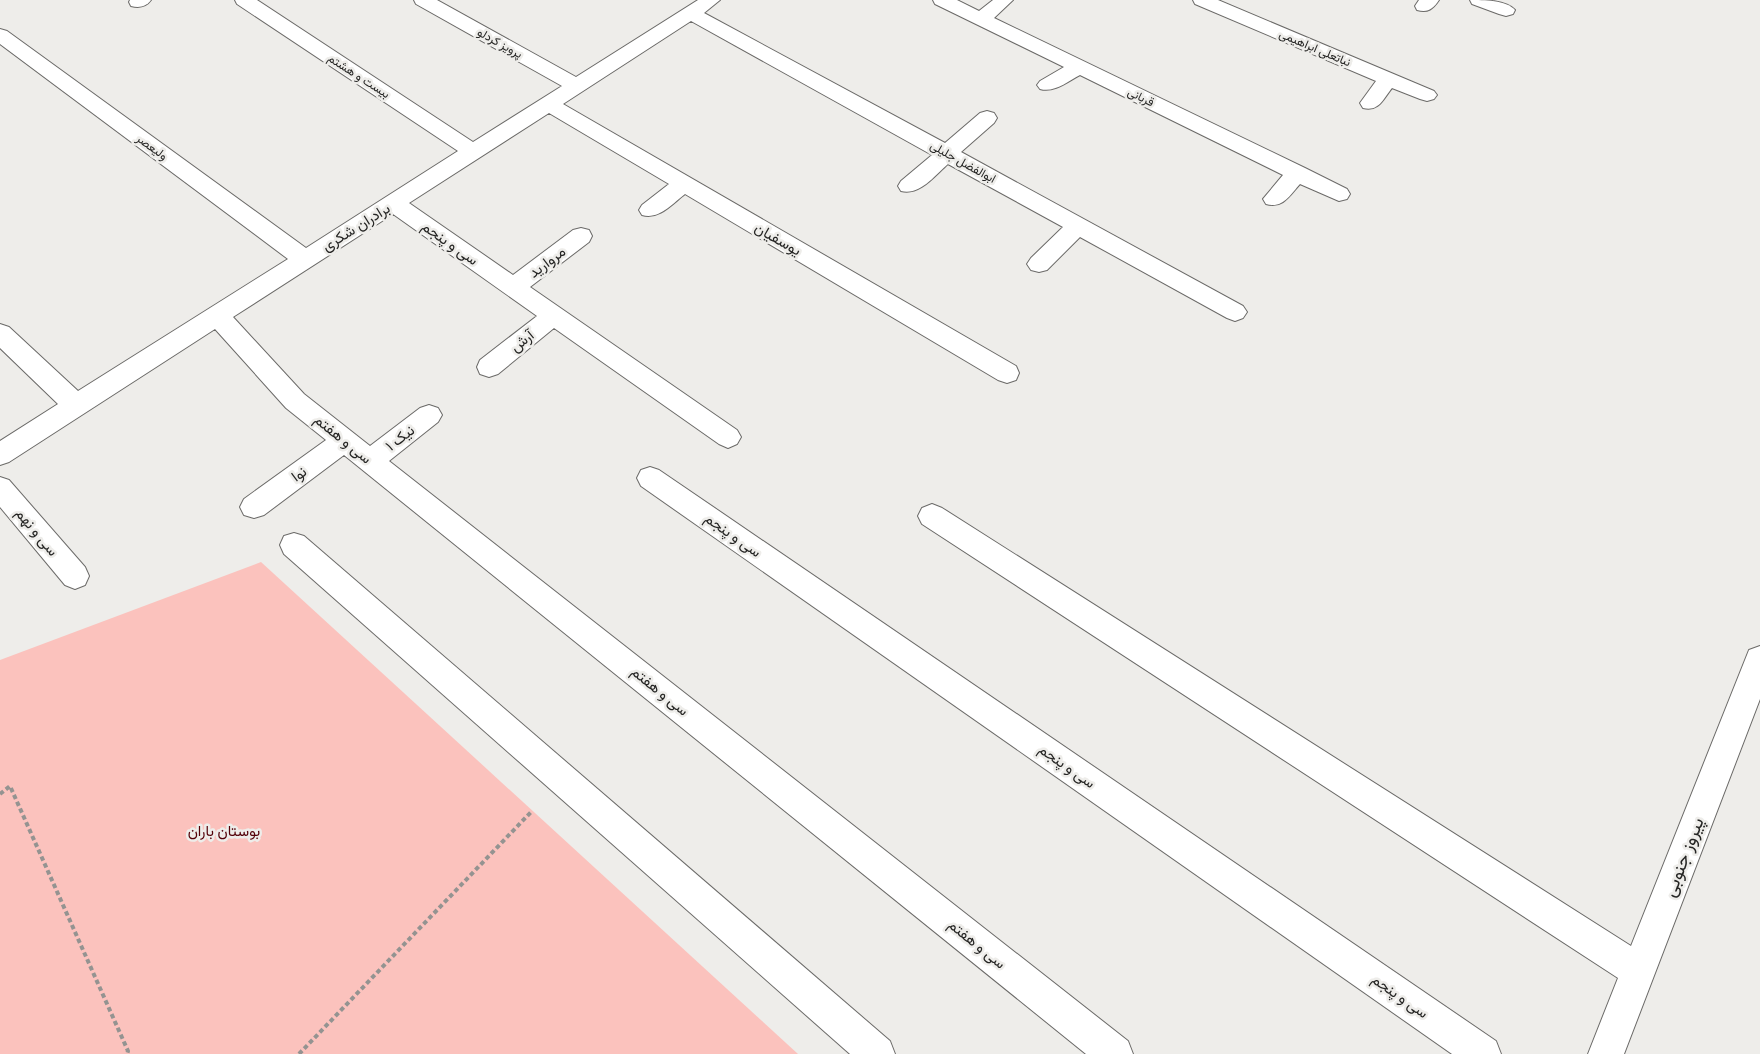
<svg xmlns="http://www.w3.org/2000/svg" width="1760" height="1054" font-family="Roboto,Vazirmatn,sans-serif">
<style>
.green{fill:#fbc2bd}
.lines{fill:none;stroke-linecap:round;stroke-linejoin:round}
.minor-casing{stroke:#6b6a68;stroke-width:2}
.path{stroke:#949391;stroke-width:4;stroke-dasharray:4.5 3;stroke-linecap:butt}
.minor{fill:#fff;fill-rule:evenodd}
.labels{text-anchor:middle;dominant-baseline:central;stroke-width:5;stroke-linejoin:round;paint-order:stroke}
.far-street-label{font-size:12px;fill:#252524;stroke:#eeedea}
.street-label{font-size:15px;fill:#252524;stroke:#eeedea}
.park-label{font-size:15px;fill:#540209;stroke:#eeedea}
.near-street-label{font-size:18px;fill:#252524;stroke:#eeedea}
</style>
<rect width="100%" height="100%" fill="#eeedea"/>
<path class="green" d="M261 562 798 1054H0V660Z"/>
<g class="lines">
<defs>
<g id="minor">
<path d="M130 0H151C146 7 139 8 131 6L129 2Z"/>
<path d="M235 0H257L473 142 562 86 416 4 414 0H437L576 77 698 0H720L704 13 945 143 980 113 987 111 994 113 997 118 994 123 961 152 1243 306 1247 312 1243 318 1235 321 1227 318 1080 237 1047 270 1039 272 1031 270 1027 264 1031 258 1063 227 948 164C935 175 920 196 901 191L898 186 901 181 932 155 691 21 563 104 1016 366 1019 373 1016 380 1007 383 998 380 685 194C672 204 659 220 642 215L639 210 642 205 669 184 549 113 409 203 513 275 573 230 581 228 589 230 592 236 589 242 530 287 737 430 741 437 737 444 728 448 719 444 554 328 498 374 489 377 480 374 477 367 480 360 537 316 393 214 233 317 304 394 370 446 420 408 429 405 438 408 442 415 438 422 389 461 1128 1041 1133 1054H1086L344 455 264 515 254 518 244 515 240 507 244 499 326 440 286 408 215 329 9 462 0 465V441L58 404 0 348V324L9 327 78 391 288 259 0 44V29L7 31 306 248 458 151 237 4Z"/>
<path d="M933 0H957L979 11 993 0H1013L994 18 1305 168 1347 189 1350 194 1347 199 1339 201 1300 184C1290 195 1283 209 1266 204L1263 199 1283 175 1080 75C1067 82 1054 93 1040 89L1037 85 1040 81 1064 67 935 4Z"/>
<path d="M1193 0H1218L1434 91 1437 95 1434 99 1427 101 1420 99 1392 88C1383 99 1379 112 1363 108L1360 103 1376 81 1195 4Z"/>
<path d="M1419 0H1439C1433 9 1428 13 1417 10L1415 6Z"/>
<path d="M1470 0C1484 0 1506 0 1515 10L1513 14 1506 16 1499 14 1472 4Z"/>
<path d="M650 467 659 470 1496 1041 1501 1054H1452L641 486 637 478 641 470Z"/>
<path d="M0 477 9 480 85 567 89 576 85 585 75 589 65 585 0 507Z"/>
<path d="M932 504 942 508 1631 946 1745 660 1749 650 1760 646V699L1624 1054H1588L1618 978 922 524 918 516 922 508Z"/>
<path d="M294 533 304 536 890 1041 895 1054H850L284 554 280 545 284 536Z"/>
</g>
</defs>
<use href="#minor" class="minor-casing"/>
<g class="path">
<path d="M0 794 10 786 128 1051 127 1054"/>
<path d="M299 1054 532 811"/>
</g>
<use href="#minor" class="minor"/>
</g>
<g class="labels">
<g class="far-street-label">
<text transform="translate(500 43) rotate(29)">پرویز کردلو</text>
<text transform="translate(1315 48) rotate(23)">نباتعلی ابراهیمی</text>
<text transform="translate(359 76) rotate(33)">بیست و هشتم</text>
<text transform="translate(1141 97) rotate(26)">قربانی</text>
<text transform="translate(152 147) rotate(36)">ولیعصر</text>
<text transform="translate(963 162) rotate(29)">ابوالفضل جلیلی</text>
</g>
<g class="street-label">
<text transform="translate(356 227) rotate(-32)">برادران شکری</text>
<text transform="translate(778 239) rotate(30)">یوسفیان</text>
<text transform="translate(450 243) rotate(35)">سی و پنجم</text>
<text transform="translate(547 262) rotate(-37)">مروارید</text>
<text transform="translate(522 341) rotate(-39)">آرش</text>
<text transform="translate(400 438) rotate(-38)">نیک ۱</text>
<text transform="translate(343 439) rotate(39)">سی و هفتم</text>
<text transform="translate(299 474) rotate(-36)">نوا</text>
<text transform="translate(37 532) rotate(50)">سی و نهم</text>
<text transform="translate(733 535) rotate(35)">سی و پنجم</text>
<text transform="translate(660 691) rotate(39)">سی و هفتم</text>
<text transform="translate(1067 766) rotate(35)">سی و پنجم</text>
<text transform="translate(977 944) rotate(39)">سی و هفتم</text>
<text transform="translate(1400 996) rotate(35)">سی و پنجم</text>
</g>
<g class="park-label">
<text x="224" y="831">بوستان باران</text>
</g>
<g class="near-street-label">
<text transform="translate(1683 857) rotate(-69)">پیروز جنوبی</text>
</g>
</g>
</svg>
